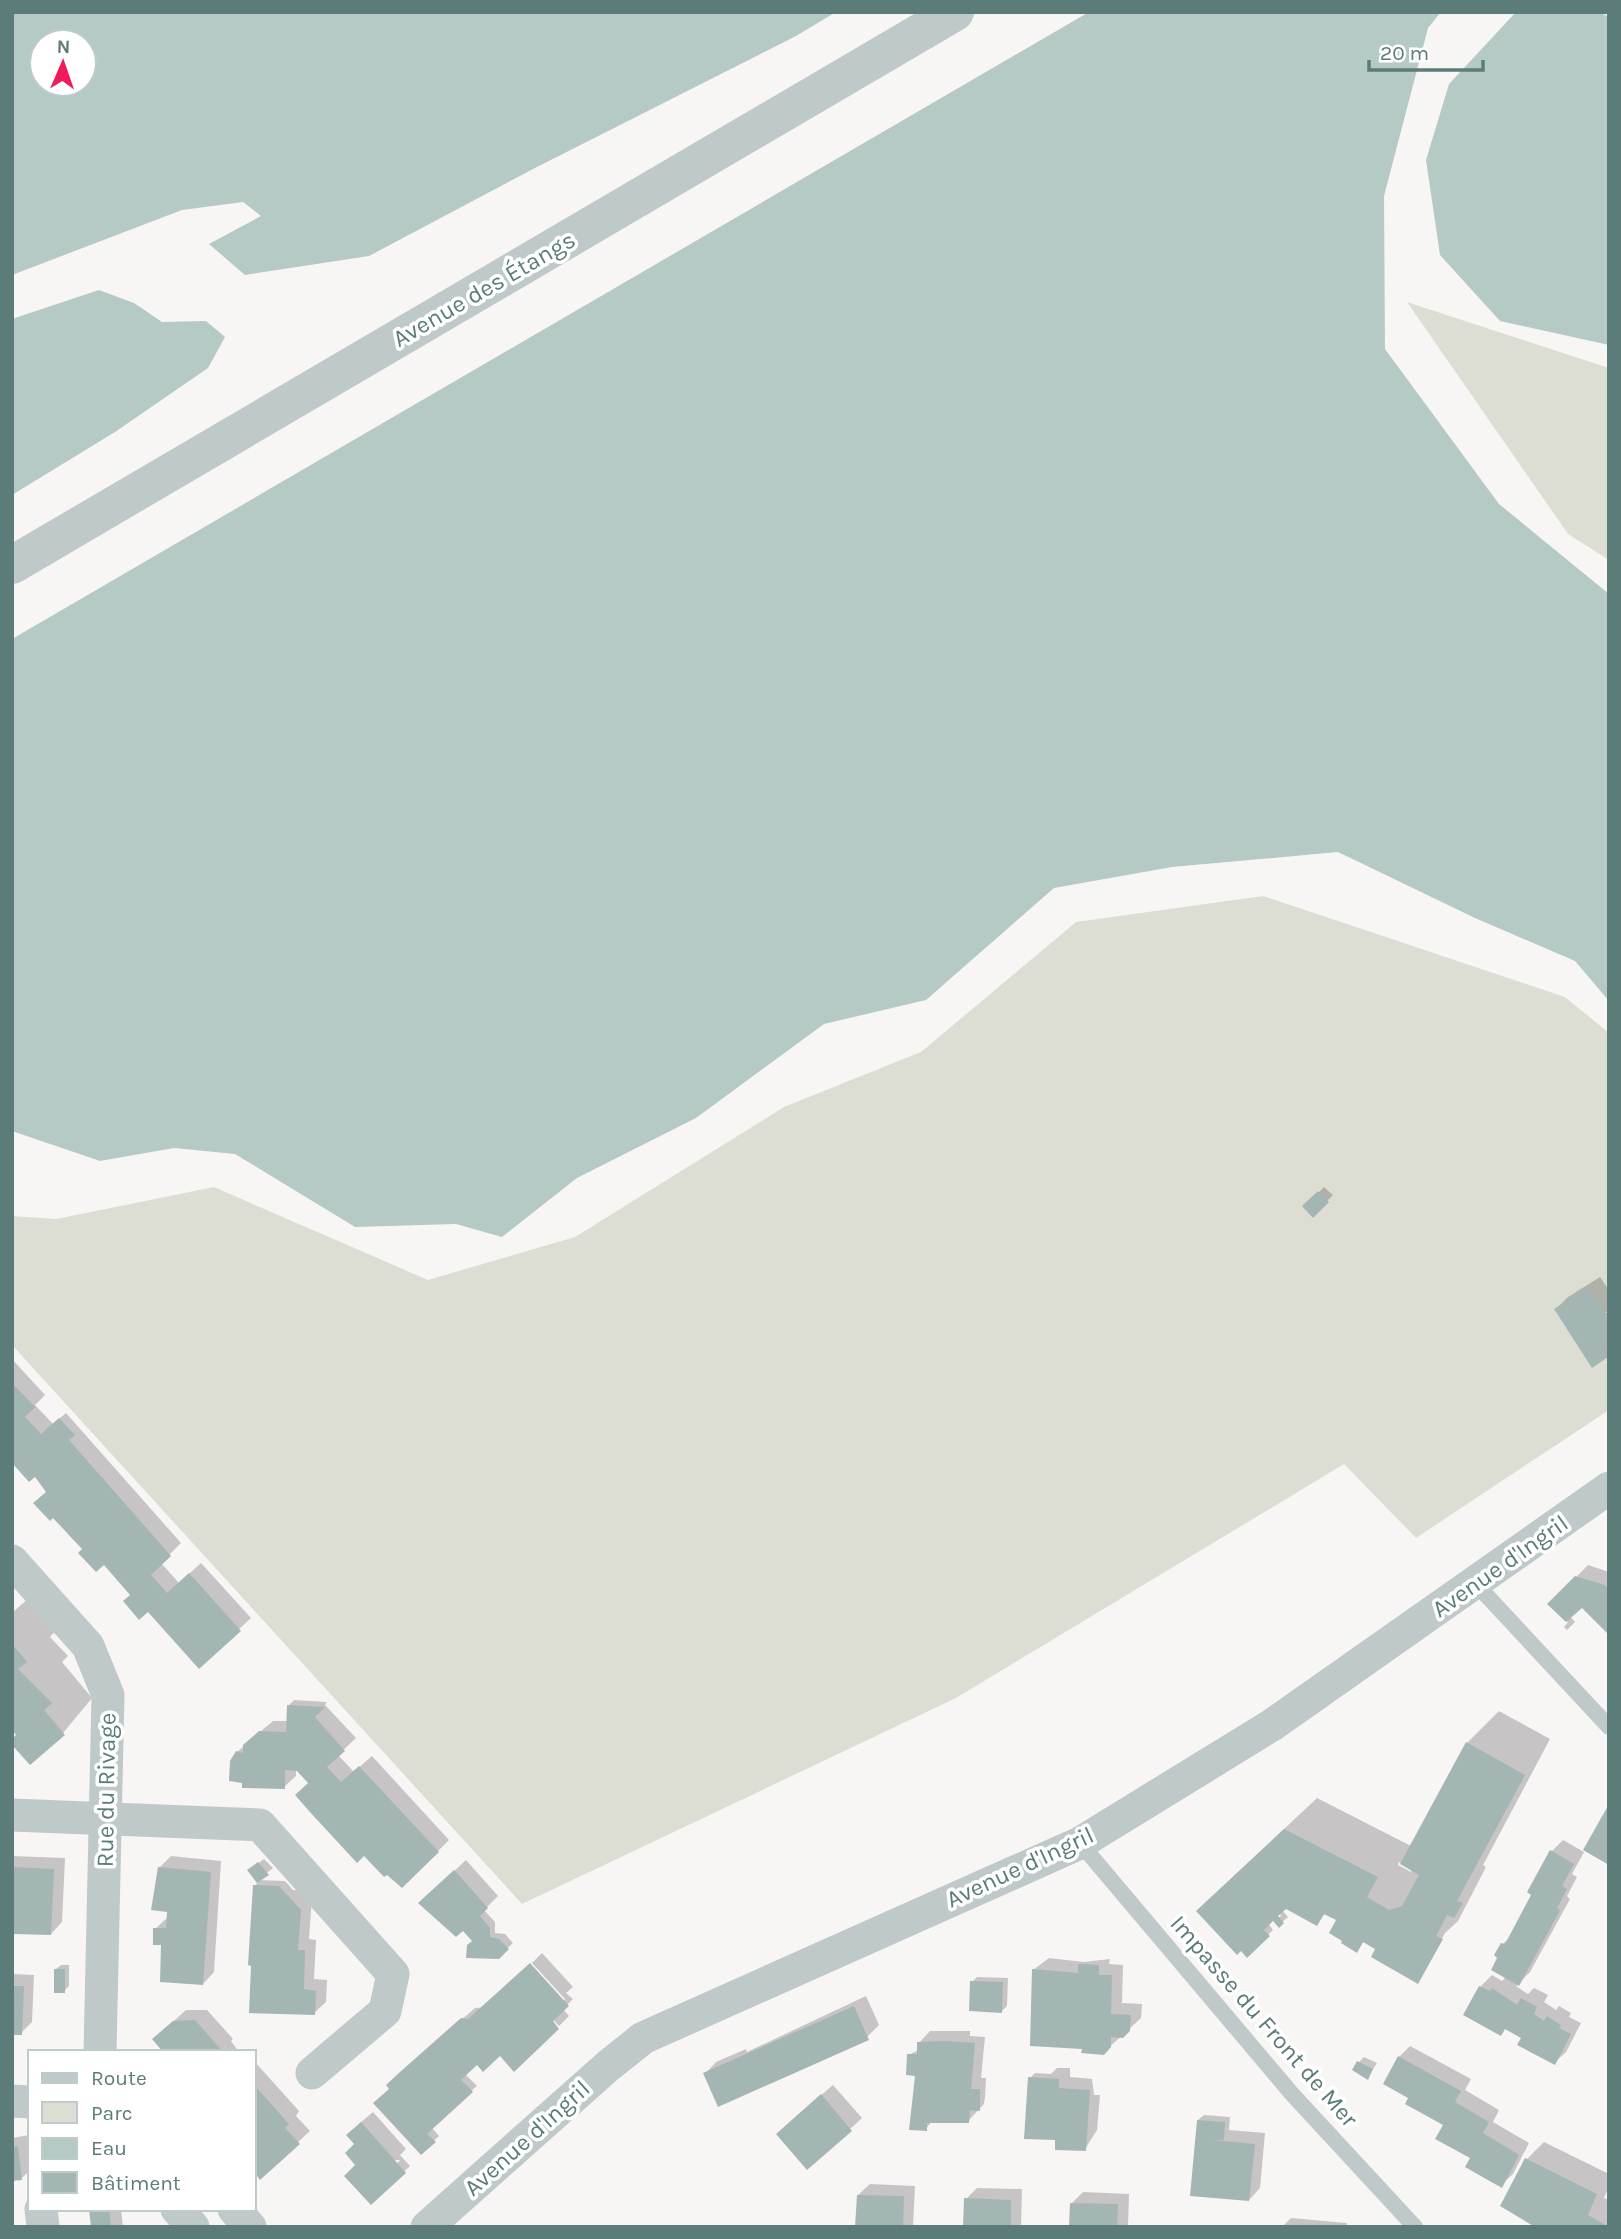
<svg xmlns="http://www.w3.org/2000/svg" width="1621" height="2239" font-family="Karla,sans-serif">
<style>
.green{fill:#ddded3}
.water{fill:#b6cac5;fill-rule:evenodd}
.shadow{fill:#0003;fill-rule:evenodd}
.building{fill:#a4b6b4}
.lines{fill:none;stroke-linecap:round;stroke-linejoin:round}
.service{stroke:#c0c9c9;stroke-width:16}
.minor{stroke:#c0c9c9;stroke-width:33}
.tertiary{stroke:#c0c9c9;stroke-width:38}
.labels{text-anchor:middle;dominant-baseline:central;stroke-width:7;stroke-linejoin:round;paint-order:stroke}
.street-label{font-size:24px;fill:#5c7c7a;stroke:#fff}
</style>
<rect width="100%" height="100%" fill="#f8f6f5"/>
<g class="green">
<path d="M1407 302 1609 368V560L1568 534Z"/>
<path d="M1263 896 1565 997 1609 1033V1410L1416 1538 1344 1464 956 1698 522 1904 12 1345V1216L56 1219 214 1187 428 1280 575 1237 784 1107 921 1052 1076 922Z"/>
</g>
<g class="water">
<path d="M12 12H836L796 36 535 168 369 256 245 275 209 244 261 216 243 202 182 210 12 275ZM42 42H84V84H42Z"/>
<path d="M1089 12H1441L1428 28 1384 196 1385 349 1499 504 1609 594V1001L1575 961 1475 918 1338 852 1172 867 1054 888 926 1000 824 1024 696 1118 577 1178 502 1237 456 1224 355 1227 235 1154 174 1148 100 1161 12 1131V639Z"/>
<path d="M1516 12H1599L1609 17V345L1500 321 1440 255 1426 160 1449 84Z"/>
<path d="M99 290 134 303 162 322 206 321 225 337 208 368 115 432 12 495V319Z"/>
</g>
<g class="shadow">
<path d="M1324 1187 1333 1195 1313 1215 1305 1207Z"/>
<path d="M1600 1277 1609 1290V1310L1605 1313H1609L1607 1356 1556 1309 1568 1297Z"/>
<path d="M12 1359 45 1395 35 1405 53 1424 66 1413 181 1543 161 1563 179 1583 201 1563 251 1618 199 1666 104 1563 84 1549 53 1516 48 1491 35 1475 12 1460Z"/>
<path d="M1588 1565 1609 1572V1634L1582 1605 1570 1616 1575 1622 1567 1630 1564 1627 1568 1622 1550 1604Z"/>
<path d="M30 1597 58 1628 50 1637 68 1656 62 1662 92 1698 63 1733 18 1735 12 1728V1613Z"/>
<path d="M294 1700 327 1702 325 1705 356 1738 338 1755 354 1772 372 1756 449 1840 438 1851 296 1767V1776L284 1787 237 1752 273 1721H289V1705Z"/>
<path d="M1499 1711 1550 1739 1483 1865 1486 1867 1458 1921 1445 1933 1418 1981 1364 1941 1357 1950 1339 1920 1326 1912 1317 1924 1285 1907 1282 1910 1288 1917 1279 1925 1275 1921 1281 1916 1279 1913 1268 1923 1273 1930 1247 1955 1231 1879 1317 1798 1411 1846 1467 1743ZM1399 1862 1412 1869 1411 1872 1398 1865Z"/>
<path d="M1563 1840 1584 1852 1572 1874 1577 1877 1567 1896 1570 1899 1530 1972 1516 1986 1528 1994 1534 1988 1548 1995 1544 2002 1556 2010 1559 2006 1571 2013 1569 2017 1581 2023 1566 2052 1554 2063 1523 2037 1506 2028 1501 2034 1480 1987 1492 1975 1502 1981 1506 1977 1503 1944 1512 1935 1534 1894 1552 1851Z"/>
<path d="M12 1856 65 1858 62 1922 51 1934 12 1932Z"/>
<path d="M171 1856 221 1861 214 1972 203 1984 163 1944 155 1929 168 1917 169 1910 153 1909 160 1867Z"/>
<path d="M264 1859 273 1868 258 1880 285 1881 293 1890 305 1891 312 1898 309 1939 316 1940 314 1979 327 1980 326 2002 314 2013 255 1886 258 1882 249 1870Z"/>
<path d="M466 1860 498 1896 484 1910 495 1922V1933L505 1934 513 1943 498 1957 474 1941 432 1892Z"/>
<path d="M542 1953 573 1987 566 1993 573 1999 563 2009 569 2016 559 2026 541 2007 500 2054 478 2062 465 2074 477 2086 431 2127 439 2136 421 2153 391 2089 399 2074 475 2008 562 2001 565 1999 532 1963Z"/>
<path d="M1049 1958 1084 1962 1110 1959 1109 1964 1123 1965 1122 2003 1142 2004 1141 2018 1103 2053 1083 2047 1033 1970Z"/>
<path d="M61 1965H69V1986L64 1991 55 1970Z"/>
<path d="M12 1974 34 1975 32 2022 21 2033H12Z"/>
<path d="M977 1977 1008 1978 1007 2006 1002 2011 972 1982Z"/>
<path d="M866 1996 879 2025 867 2037 705 2074 716 2062 746 2049 747 2052Z"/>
<path d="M186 2010H207L233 2039 231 2041 239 2052H164L166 2028Z"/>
<path d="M930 2031H970V2036L985 2037 981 2078H986L985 2097 984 2104 968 2121H932L926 2129 917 2074 909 2055 918 2050 919 2043Z"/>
<path d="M1410 2046 1471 2079 1465 2090 1499 2110 1493 2122 1529 2143 1513 2174 1501 2185 1472 2157 1445 2124 1410 2097 1399 2057Z"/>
<path d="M1364 2057 1377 2063 1368 2077 1359 2062Z"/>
<path d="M254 2061 299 2111 296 2116 310 2131 260 2177 254 2170Z"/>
<path d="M1057 2068H1070V2077L1092 2079 1094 2095H1100L1097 2130 1085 2149 1057 2138 1030 2078 1035 2073 1051 2074Z"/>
<path d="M833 2085 862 2118 808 2168 789 2123Z"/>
<path d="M373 2112 406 2149 400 2155 410 2166 371 2203 357 2165 360 2123ZM396 2160H400L392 2169 389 2166Z"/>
<path d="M1204 2115 1230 2117 1229 2130 1265 2133 1260 2188 1249 2200 1198 2120Z"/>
<path d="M29 2135 30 2170 22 2178 12 2180V2138Z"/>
<path d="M1544 2142 1609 2174V2186L1604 2198 1609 2200V2227H1540L1527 2159Z"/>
<path d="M870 2184 915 2186 913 2227H857L858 2195Z"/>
<path d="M977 2188 1022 2189 1021 2227H964L966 2199Z"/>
<path d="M1083 2192 1129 2194 1128 2227H1071L1072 2203Z"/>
<path d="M91 2209H121L123 2227H93Z"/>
<path d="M1291 2218 1347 2223V2227H1282Z"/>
</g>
<g class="building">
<path d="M1318 1191 1329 1202 1313 1218 1302 1206Z"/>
<path d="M1588 1287 1609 1319V1342L1602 1346 1608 1357 1592 1368 1554 1309Z"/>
<path d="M12 1383 35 1407 25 1417 41 1434 59 1418 75 1435 69 1440 171 1556 151 1575 167 1593 189 1573 241 1631 199 1669 148 1612 139 1620 123 1601 130 1595 104 1565 96 1572 78 1553 82 1549 53 1518 50 1521 33 1503 46 1492 35 1477 29 1482 12 1463Z"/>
<path d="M1575 1576 1605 1585 1609 1589V1635L1582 1608 1566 1622 1547 1604Z"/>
<path d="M12 1644 27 1662 18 1669 52 1703 44 1710 65 1735 30 1765 12 1745V1739L16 1735 12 1730Z"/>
<path d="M287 1705 325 1707 315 1717 345 1751 327 1767 341 1782 359 1766 439 1852 402 1888 387 1875 384 1877 364 1856 357 1863 309 1811 295 1795 308 1783 297 1771 285 1770V1789L242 1788V1783L229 1781 230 1761 236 1751 243 1753V1745L259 1731 286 1732Z"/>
<path d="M1466 1742 1525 1775 1457 1901 1463 1903 1454 1918 1447 1915 1436 1936 1443 1939 1418 1984 1371 1957 1375 1949 1363 1942 1357 1953 1341 1943 1342 1941 1329 1933 1336 1920 1324 1914 1317 1926 1286 1909 1278 1916 1284 1923 1279 1928 1273 1921 1264 1930 1270 1936 1247 1958 1241 1951 1237 1955 1196 1911 1284 1829 1378 1877 1367 1897 1389 1910 1402 1906 1419 1875 1400 1864Z"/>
<path d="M1609 1804V1865L1583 1850Z"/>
<path d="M1550 1850 1574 1864 1562 1886 1567 1889 1557 1908 1560 1910 1519 1986 1491 1970 1497 1958 1494 1955 1501 1943 1505 1944 1531 1895 1527 1892Z"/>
<path d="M258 1862 269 1875 257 1883 247 1870Z"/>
<path d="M12 1867 54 1869 51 1935 12 1934Z"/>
<path d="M158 1867 211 1872 203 1985 160 1982 161 1945H153V1928H166L167 1912 151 1910Z"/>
<path d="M454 1870 488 1908 480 1916 490 1928V1937L499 1939 509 1949 499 1959 466 1958 467 1945 472 1941 463 1931 456 1937 418 1903Z"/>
<path d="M253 1885 279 1886 301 1910 298 1950H305L304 1989 316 1991 315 2015 249 2013 251 1966 248 1965Z"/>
<path d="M530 1963 569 2006 553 2021 559 2029 514 2072 500 2056 483 2072 477 2065 461 2080 473 2092 427 2134 436 2142 421 2155 373 2103 389 2089 386 2085 400 2072 461 2018 468 2019Z"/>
<path d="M1078 1964 1099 1965V1975H1112L1111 2014 1131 2015 1130 2031 1123 2038 1111 2037V2047L1104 2055 1081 2053 1082 2049 1030 2046 1032 1969 1078 1973Z"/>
<rect x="54" y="1969" width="11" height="24"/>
<path d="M970 1981 1003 1982 1002 2013 969 2011Z"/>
<path d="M12 1986H24L22 2035H12Z"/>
<path d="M1479 1986 1490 1991 1492 1988 1517 2005 1521 1998 1537 2007 1534 2014 1544 2021 1547 2016 1561 2025 1559 2028 1571 2034 1555 2065 1517 2045 1521 2038 1505 2029 1501 2036 1463 2015Z"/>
<path d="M854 2006 869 2040 718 2107 703 2073Z"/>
<path d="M195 2020 223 2052H163L152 2039 173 2021Z"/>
<path d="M945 2041 975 2043 971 2089H980V2111L970 2110 969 2123H927V2131L909 2130 915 2076 906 2075 907 2054H917V2042Z"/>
<path d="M1398 2056 1461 2091 1455 2102 1489 2122 1483 2133 1519 2155 1502 2188 1465 2167 1470 2158 1435 2139 1443 2125 1405 2104 1408 2098 1383 2084Z"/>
<path d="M1357 2061 1373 2069 1368 2080 1352 2070Z"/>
<path d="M1028 2077 1059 2079V2088L1090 2090 1086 2151 1055 2150V2140L1024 2139Z"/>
<path d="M254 2085 289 2124 285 2128 300 2144 260 2180 254 2172Z"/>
<path d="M821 2094 852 2131 807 2170 776 2134Z"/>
<path d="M1197 2120 1225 2122 1224 2140H1213L1255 2144 1249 2201 1190 2196Z"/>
<path d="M361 2122 406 2173 371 2205 344 2176 355 2165 345 2153 354 2144 346 2135Z"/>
<path d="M18 2146 22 2180 12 2181V2147Z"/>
<path d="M1525 2158 1597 2194 1588 2215 1609 2227H1535L1500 2206Z"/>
<path d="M857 2195 904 2196 903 2227H855Z"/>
<path d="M964 2198 1011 2200V2227H963Z"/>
<path d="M1070 2203 1118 2204 1117 2227H1069Z"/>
<path d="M89 2209H109L111 2227H91Z"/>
</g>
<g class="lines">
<g class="service">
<path d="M1475 1583 1609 1727"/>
<path d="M1080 1843 1292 2094 1415 2227"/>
</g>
<g class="minor">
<path d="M12 1561 88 1646 108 1695 100 2052"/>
<path d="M12 1815 260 1825 393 1974 385 2011 312 2073"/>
<path d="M12 2101 30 2102"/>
<path d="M41 2209 43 2227"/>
<path d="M177 2209 193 2227"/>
<path d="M234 2209 250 2227"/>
<path d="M427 2227 608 2066 643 2038 1080 1843 1272 1725 1609 1488"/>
</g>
<path class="tertiary" d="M12 565 955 12"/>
</g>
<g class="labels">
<g class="street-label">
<text transform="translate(484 289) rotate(-30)">Avenue des Étangs</text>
<text transform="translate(1500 1566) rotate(-35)">Avenue d'Ingril</text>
<text transform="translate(106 1790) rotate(-89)">Rue du Rivage</text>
<text transform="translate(1020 1867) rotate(-25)">Avenue d'Ingril</text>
<text transform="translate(1264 2021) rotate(49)">Impasse du Front de Mer</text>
<text transform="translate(527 2138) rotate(-42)">Avenue d'Ingril</text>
</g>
</g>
<rect width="1621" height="2239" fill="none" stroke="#5c7c7a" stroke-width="28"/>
<rect x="28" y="2050" width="228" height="161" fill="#ffffff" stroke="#becbca" stroke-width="2"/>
<rect x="42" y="2073" width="35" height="10" fill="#c0c9c9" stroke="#becbca" stroke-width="2"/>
<text x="91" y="2085" font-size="21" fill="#5c7c7a">Route</text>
<rect x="42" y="2102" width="35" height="21" fill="#ddded3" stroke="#becbca" stroke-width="2"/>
<text x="91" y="2120" font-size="21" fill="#5c7c7a">Parc</text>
<rect x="42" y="2138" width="35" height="21" fill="#b6cac5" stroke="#becbca" stroke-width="2"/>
<text x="91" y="2155" font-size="21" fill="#5c7c7a">Eau</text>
<rect x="42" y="2172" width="35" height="21" fill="#a4b6b4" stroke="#becbca" stroke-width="2"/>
<text x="91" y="2190" font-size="21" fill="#5c7c7a">Bâtiment</text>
<g transform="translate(63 63) rotate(2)"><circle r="33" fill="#ffffff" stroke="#becbca" stroke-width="2"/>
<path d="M0-5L12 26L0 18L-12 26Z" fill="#f21b5a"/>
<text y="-10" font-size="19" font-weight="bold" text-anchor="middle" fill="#5c7c7a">N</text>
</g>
<path d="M1369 60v10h114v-10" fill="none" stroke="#5c7c7a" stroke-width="3.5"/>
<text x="1380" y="60" font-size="21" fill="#5c7c7a" stroke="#ffffff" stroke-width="5" paint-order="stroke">20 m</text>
</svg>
